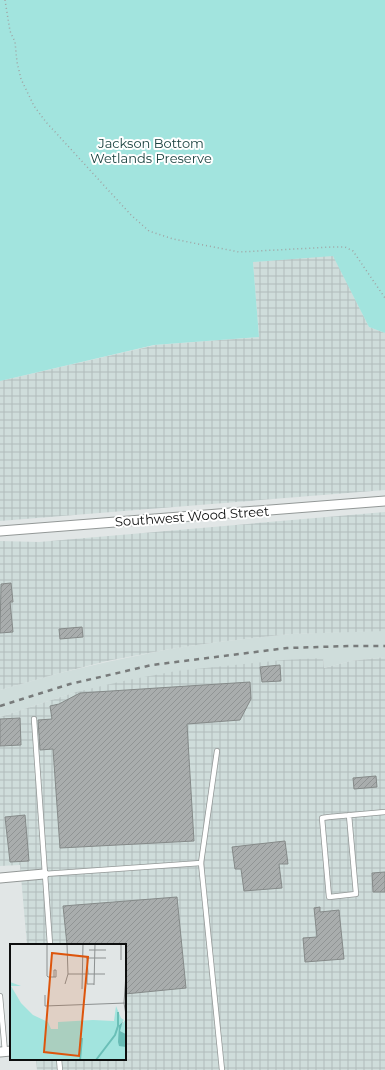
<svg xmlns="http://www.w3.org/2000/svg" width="385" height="1070" font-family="Montserrat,sans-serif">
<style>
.built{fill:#cfdddb}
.industrial{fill:url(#industrial-grid)}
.green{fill:#a2e4de}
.building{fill:url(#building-hatch);stroke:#858a89}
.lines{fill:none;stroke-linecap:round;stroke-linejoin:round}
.lane-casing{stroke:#939897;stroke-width:6}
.street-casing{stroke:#939897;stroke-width:11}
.path{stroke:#a0a3a3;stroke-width:1.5;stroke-dasharray:1 3;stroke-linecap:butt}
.lane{stroke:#fff;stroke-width:4.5}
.street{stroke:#fff;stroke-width:9}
.rail{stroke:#787b7b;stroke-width:2.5;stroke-dasharray:5 5;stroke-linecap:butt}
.labels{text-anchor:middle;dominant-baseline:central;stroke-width:4;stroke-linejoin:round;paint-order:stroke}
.park-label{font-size:13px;fill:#1a423f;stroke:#fff}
.street-label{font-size:13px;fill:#0d0e0e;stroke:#fff}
.inset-river{fill:none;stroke:#6abfb7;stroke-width:2}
.inset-road{fill:none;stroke:#8c9090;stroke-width:1}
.view{fill:#dd550c;fill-opacity:0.15;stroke:#dd550c;stroke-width:2}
.inset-edge{fill:none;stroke:#0d0e0e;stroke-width:2}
</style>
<defs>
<pattern id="industrial-grid" width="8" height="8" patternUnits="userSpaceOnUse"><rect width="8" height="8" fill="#cfdddb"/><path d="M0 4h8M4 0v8" fill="none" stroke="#b1bcbb"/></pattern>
<pattern id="building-hatch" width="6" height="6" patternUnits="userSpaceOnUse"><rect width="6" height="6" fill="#a9adad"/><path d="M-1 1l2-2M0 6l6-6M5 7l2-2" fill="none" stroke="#909494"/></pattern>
</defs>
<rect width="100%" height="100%" fill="#e1e6e6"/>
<path class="built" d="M370 631H385V657L351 661 324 668 323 659 76 692 0 717V690L60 673 107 662 170 649 218 642 290 634Z"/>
<g class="industrial">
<path d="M333 255 369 327 385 333V490L0 521V381L156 345 259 337 253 262Z"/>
<path d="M385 512V631L290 634 218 642 170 649 107 661 60 673 0 690V541L39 542Z"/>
<path d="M385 657V1070H37L36 1059H125V945H27L20 865 0 866V717L76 692 123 681 176 671 283 660 323 658 324 668 351 661Z"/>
</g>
<path class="green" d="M0 0H385V333L369 327 333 256 253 262 259 337 154 345 0 381Z"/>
<g class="building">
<path d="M11 583 13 602H10L13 632 0 633 1 584Z"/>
<path d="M82 627 83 637 60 639 59 629Z"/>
<path d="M280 665 281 681 262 682 260 667Z"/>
<path d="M250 682 251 699 240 720 187 724 194 841 60 848 53 749 40 750 38 720 52 719 50 706 59 704 80 693Z"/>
<path d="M20 718 21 745 0 746V719Z"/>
<path d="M376 776 377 787 354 789 353 778Z"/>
<path d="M25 815 29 861 10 862 5 817Z"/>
<path d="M285 841 288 864H279L282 888 244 891 241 869H235L232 847Z"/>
<path d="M385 872V892H373L372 873Z"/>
<path d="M177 897 186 988 125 994V945H67L63 906Z"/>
<path d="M320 907V912L339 910 344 959 305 962 303 938 317 937 314 908Z"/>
</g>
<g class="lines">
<defs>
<g id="lane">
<path d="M34 719 50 945"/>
<path d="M349 815 356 894 329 897 322 818 329 817 385 812"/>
<path d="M201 863 222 1070"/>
<path d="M44 874 201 863 217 751"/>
<path d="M0 996 5 1052"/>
<path d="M59 1059 60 1070"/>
</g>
<g id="street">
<path d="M0 531 385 501"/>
<path d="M0 878 44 874"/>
<path d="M0 1052 11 1051"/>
</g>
</defs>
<use href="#lane" class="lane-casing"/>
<use href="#street" class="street-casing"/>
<path class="path" d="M5 0 10 31 15 42 17 62 21 79 34 106 46 122 131 215 149 231 173 239 239 252 332 247H345L353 251 385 298"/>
<use href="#lane" class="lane"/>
<use href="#street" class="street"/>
<path class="rail" d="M0 706 70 684 152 665 287 648 350 646H385"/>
</g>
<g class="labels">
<g class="park-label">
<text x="151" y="143">Jackson Bottom<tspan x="151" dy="15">Wetlands Preserve</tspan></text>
</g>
<g class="street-label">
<text transform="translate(192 516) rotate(-4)">Southwest Wood Street</text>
</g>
</g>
<g transform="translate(10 944)">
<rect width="116" height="116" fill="#e1e6e6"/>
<path d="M0 38 11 42H1L11 59 23 71 38 78 41 85H48V78L83 76 104 77 109 79V85L115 76 116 90 110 87 116 101V116H0Z" fill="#a2e4de"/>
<path d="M113 77 110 87 116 90V103L109 102 108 98 109 81Z" fill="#68bcb5"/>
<path d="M106 62 111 74 114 76 109 81 104 77Z" fill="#a2e4de"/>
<path class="inset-river" d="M70 116 72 94M86 116 105 91 108 82V68"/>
<path class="inset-road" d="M37 0V32L38 33H46V26H44V33M57 0 58 30M79 6H96M76 14H96M77 14 78 30M111 16V0M77 30V40H84M55 40 58 30H95M84 41 85 0M72 45 73 0M35 51V62L116 59M114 59 116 30M114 59 116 71"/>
<path class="view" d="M42 9 78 13 69 112 34 108Z"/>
<rect width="116" height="116" class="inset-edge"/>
</g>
</svg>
